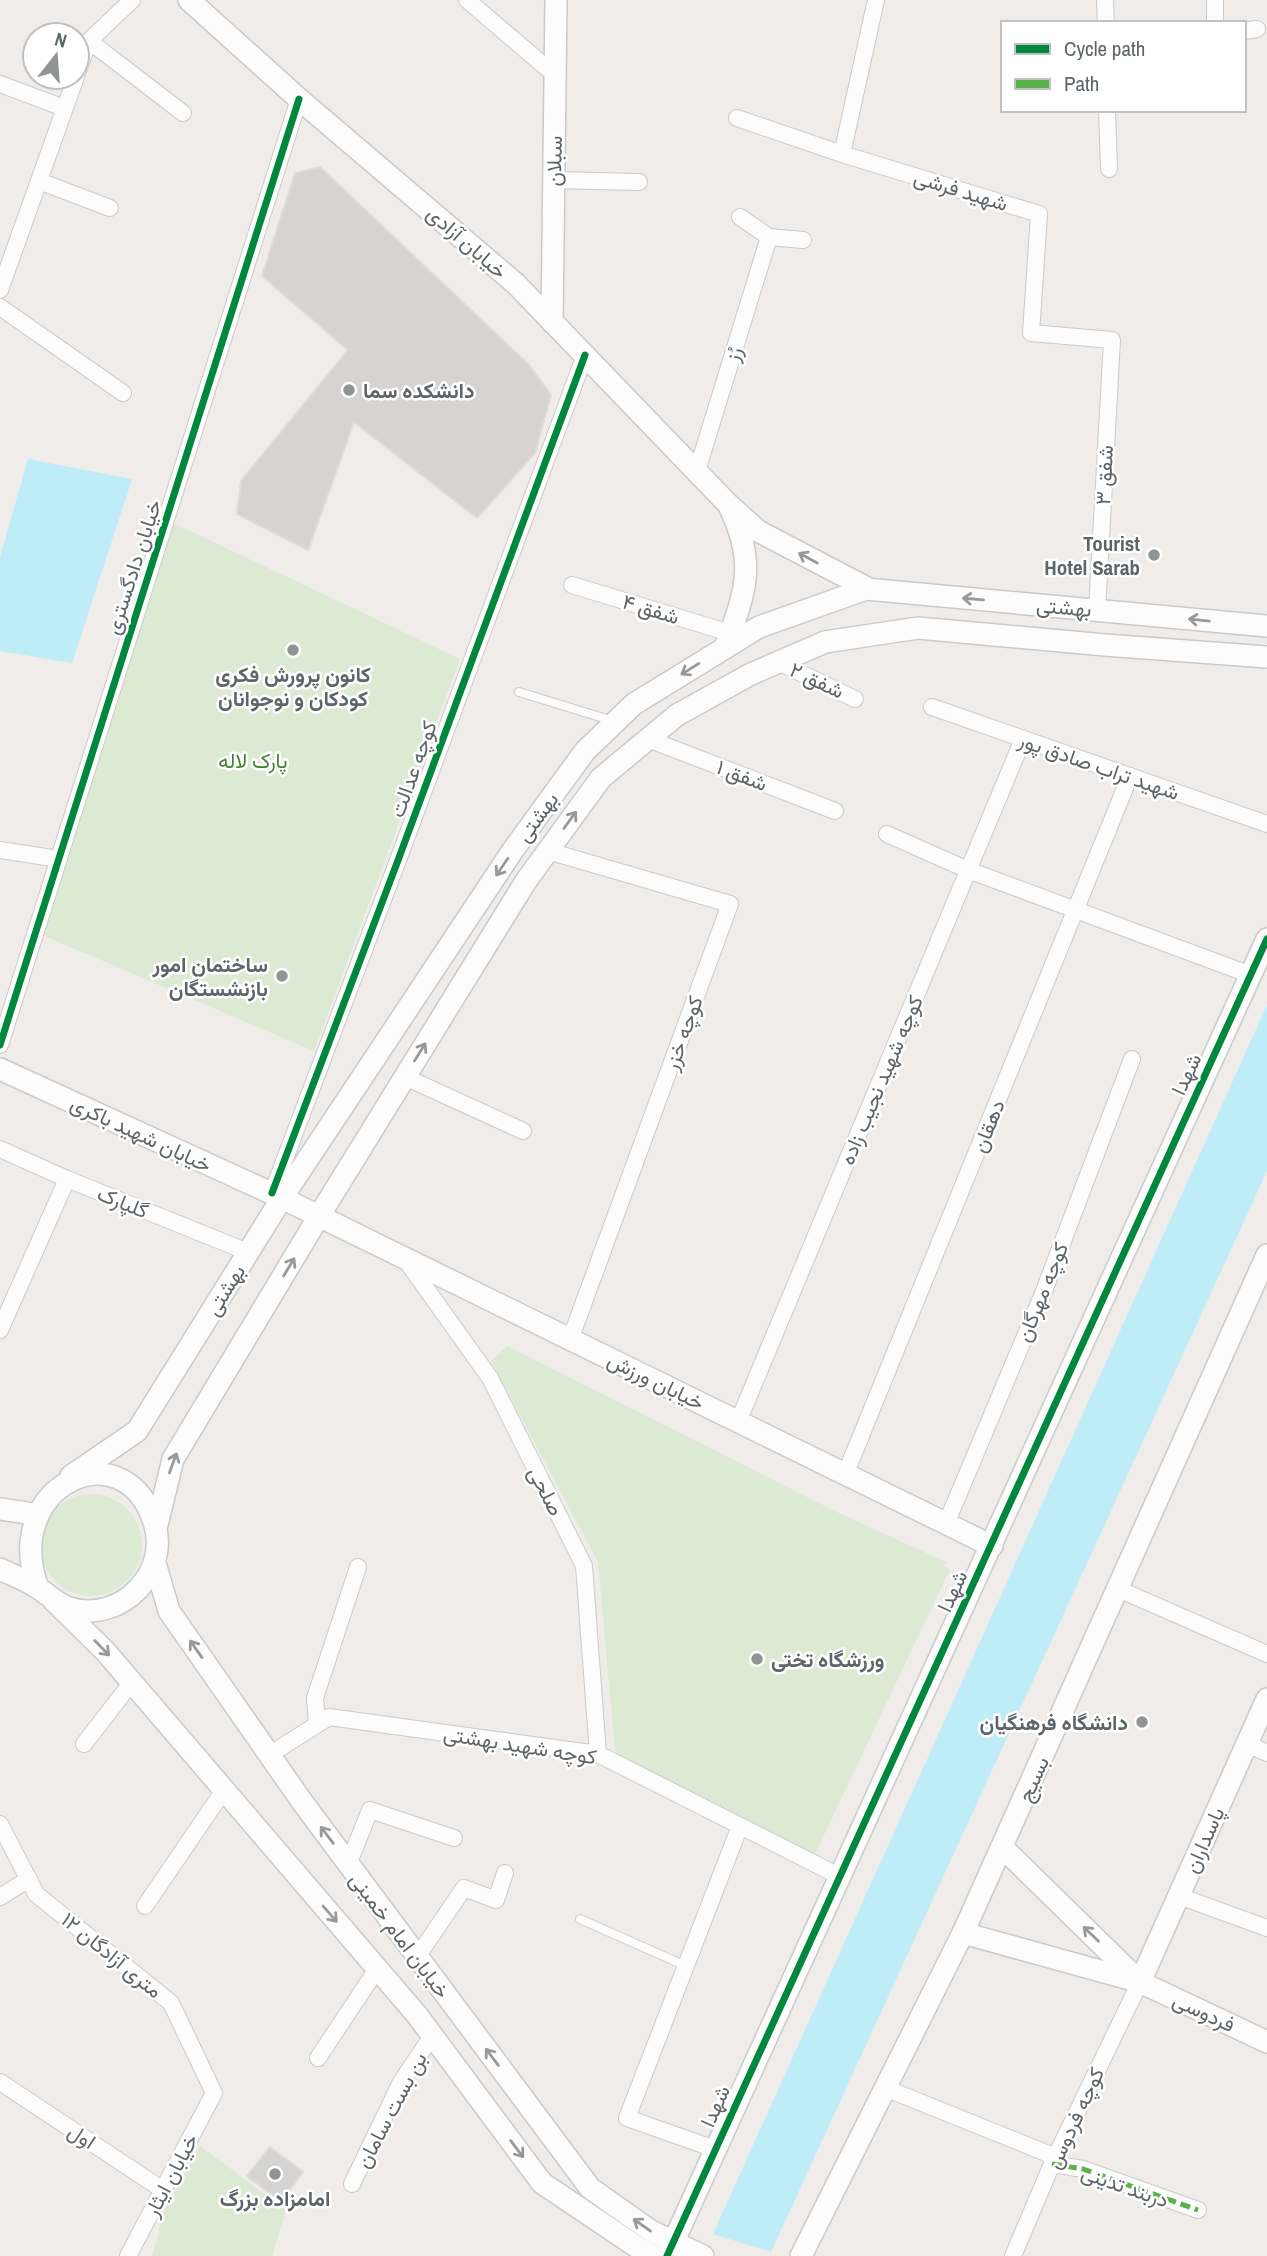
<svg xmlns="http://www.w3.org/2000/svg" width="1267" height="2256" font-family="'Archivo Narrow',Vazirmatn,sans-serif">
<style>
.green{fill:#dcead4}
.water{fill:#beedf8}
.building{fill:#d6d4d3;stroke:#dedbd8;stroke-width:2}
.lines{fill:none;stroke-linecap:round;stroke-linejoin:round}
.lane-casing{stroke:#cacbca;stroke-width:10}
.street-casing{stroke:#cacbca;stroke-width:18}
.secondary-casing{stroke:#cacaca;stroke-width:24}
.lane{stroke:#fdfcfc;stroke-width:8}
.street{stroke:#fdfcfc;stroke-width:16}
.secondary{stroke:#fdfcfc;stroke-width:21}
.quiet{stroke:#59b14a;stroke-width:5;stroke-dasharray:10 5;stroke-linecap:butt}
.cycleway-casing{stroke:#fff;stroke-width:11}
.cycleway{stroke:#00873e;stroke-width:7}
.oneway{stroke:#969a9c}
.poi-dot{fill:#919495;stroke:#fff;stroke-width:2.5}
.labels{text-anchor:middle;dominant-baseline:central;stroke-width:5;stroke-linejoin:round;paint-order:stroke}
.street-label{font-size:21px;fill:#5e6568;stroke:#fff}
.poi-label{font-size:21px;font-weight:bold;fill:#5e6568;stroke:#fff;text-anchor:end}
.park-label{font-size:21px;fill:#418331;stroke:#fff}
</style>
<rect width="100%" height="100%" fill="#efece9"/>
<g class="green">
<path d="M167 520 460 659 314 1051 28 929Z"/>
<path d="M507 1346 839 1513 946 1562 944 1566 950 1569 815 1854 627 1767 615 1750 598 1562 491 1361Z"/>
<circle cx="91" cy="1545" r="51"/>
<path d="M200 2146 286 2210 272 2256H152L165 2209Z"/>
</g>
<g class="water">
<path d="M28 459 132 479 72 663 0 651V557Z"/>
<path d="M1267 1005V1171L771 2252 713 2234Z"/>
</g>
<g class="building">
<path d="M320 167 529 365 551 395 535 453 477 518 354 422 308 550 237 514 241 481 348 350 262 276 295 173Z"/>
<path d="M270 2147 303 2172 281 2202 247 2176Z"/>
</g>
<g class="lines">
<defs>
<g id="lane">
<path d="M519 692 613 721"/>
<path d="M580 1919 686 1966"/>
</g>
<g id="street">
<path d="M467 0 555 75"/>
<path d="M1105 0 1106 23"/>
<path d="M1215 0V23"/>
<path d="M1244 31 1257 29"/>
<path d="M89 41 183 113"/>
<path d="M77 73 89 41 132 0"/>
<path d="M0 84 64 108"/>
<path d="M1107 110 1109 169"/>
<path d="M737 118 842 154 1039 214 1031 333 1112 340 1097 610"/>
<path d="M842 154 876 0"/>
<path d="M554 180 639 182"/>
<path d="M39 181 110 208"/>
<path d="M740 217 769 237 803 240"/>
<path d="M0 290 76 77"/>
<path d="M0 307 123 393"/>
<path d="M697 471 769 237"/>
<path d="M572 585 730 633"/>
<path d="M778 662 855 699"/>
<path d="M932 707 1267 824"/>
<path d="M648 739 835 811"/>
<path d="M887 834 968 870 1251 975"/>
<path d="M0 850 52 858"/>
<path d="M548 851 730 904 570 1340"/>
<path d="M0 1045 299 99"/>
<path d="M405 1077 523 1131"/>
<path d="M0 1149 67 1179 248 1252"/>
<path d="M272 1193 397 863 585 355"/>
<path d="M405 1259 490 1378 584 1566 598 1754"/>
<path d="M0 1330 67 1179"/>
<path d="M738 1422 1023 739"/>
<path d="M845 1475 1130 776"/>
<path d="M946 1524 1044 1291 1132 1059"/>
<path d="M1118 1589 1267 1654"/>
<path d="M317 1724 315 1698 358 1567"/>
<path d="M84 1744 132 1682"/>
<path d="M1247 1744 1267 1753"/>
<path d="M269 1755 329 1717 598 1754 839 1876"/>
<path d="M0 1824 36 1894 171 2003 214 2093 128 2256"/>
<path d="M348 1865 370 1810 454 1838"/>
<path d="M1179 1896 1267 1928"/>
<path d="M0 1897 29 1879"/>
<path d="M145 1906 224 1790"/>
<path d="M417 1957 464 1888 496 1900 505 1873"/>
<path d="M318 2058 377 1969"/>
<path d="M0 2082 163 2190"/>
<path d="M885 2088 1056 2157"/>
<path d="M715 2149 627 2118 740 1826"/>
<path d="M1052 2164 1083 2169 1198 2210"/>
<path d="M352 2184 401 2082 432 2036"/>
<path d="M1013 2256 1052 2164 1140 1982"/>
</g>
<g id="secondary">
<path d="M189 0 299 99 516 284 727 503 758 531 869 589"/>
<path d="M552 322 556 0"/>
<path d="M725 648C745 593 757 564 730 508"/>
<path d="M0 1069 282 1198 992 1546"/>
<path d="M71 1476 137 1431 282 1198 513 850 585 751 634 704 759 627 866 589 1267 626"/>
<path d="M0 1509 27 1513"/>
<path d="M156 1529 173 1459 319 1216 526 881 601 778 677 715 751 674 825 642 918 628 1105 645 1267 657"/>
<path d="M155 1563 169 1611 303 1803 590 2188 651 2231 703 2256"/>
<path d="M0 1569C12 1575 26 1580 38 1588 49 1595 57 1604 69 1608 121 1624 171 1572 154 1522 123 1427 0 1486 38 1588"/>
<path d="M53 1600 105 1651 417 2015 542 2183 640 2249 654 2256"/>
<path d="M1002 1847 1139 1981"/>
<path d="M963 1933 1140 1982 1267 2042"/>
<path d="M1140 1982 1267 1699"/>
<path d="M667 2256 1267 939"/>
<path d="M801 2256 963 1933 1267 1255"/>
</g>
</defs>
<use href="#lane" class="lane-casing"/>
<use href="#street" class="street-casing"/>
<use href="#secondary" class="secondary-casing"/>
<use href="#lane" class="lane"/>
<use href="#street" class="street"/>
<use href="#secondary" class="secondary"/>
<path class="quiet" d="M1052 2164 1083 2169 1198 2210"/>
<defs>
<g id="cycleway">
<path d="M0 1045 299 99"/>
<path d="M272 1193 397 863 585 355"/>
<path d="M667 2256 1267 939"/>
</g>
</defs>
<use href="#cycleway" class="cycleway-casing"/>
<use href="#cycleway" class="cycleway"/>
</g>
<defs><path id="oneway-shaft" d="M-6 0H5M1.5-3L5.5 0L1.5 3" fill="none" stroke-width="1.6" stroke-linecap="round" stroke-linejoin="round" transform="scale(1.75)"/></defs>
<g class="oneway">
<use href="#oneway-shaft" transform="translate(808 558) rotate(-151)"/>
<use href="#oneway-shaft" transform="translate(973 599) rotate(-175)"/>
<use href="#oneway-shaft" transform="translate(1199 620) rotate(-174)"/>
<use href="#oneway-shaft" transform="translate(690 669) rotate(148)"/>
<use href="#oneway-shaft" transform="translate(570 820) rotate(-54)"/>
<use href="#oneway-shaft" transform="translate(502 867) rotate(124)"/>
<use href="#oneway-shaft" transform="translate(420 1052) rotate(-58)"/>
<use href="#oneway-shaft" transform="translate(289 1267) rotate(-59)"/>
<use href="#oneway-shaft" transform="translate(173 1463) rotate(-70)"/>
<use href="#oneway-shaft" transform="translate(102 1648) rotate(46)"/>
<use href="#oneway-shaft" transform="translate(196 1649) rotate(-125)"/>
<use href="#oneway-shaft" transform="translate(327 1835) rotate(-127)"/>
<use href="#oneway-shaft" transform="translate(330 1914) rotate(49)"/>
<use href="#oneway-shaft" transform="translate(1091 1934) rotate(-136)"/>
<use href="#oneway-shaft" transform="translate(492 2057) rotate(-127)"/>
<use href="#oneway-shaft" transform="translate(517 2149) rotate(53)"/>
<use href="#oneway-shaft" transform="translate(642 2225) rotate(-145)"/>
</g>
<g class="poi-dot">
<circle cx="349" cy="390" r="7"/>
<circle cx="1154" cy="555" r="7"/>
<circle cx="293" cy="650" r="7"/>
<circle cx="282" cy="976" r="7"/>
<circle cx="757" cy="1659" r="7"/>
<circle cx="1142" cy="1722" r="7"/>
<circle cx="275" cy="2174" r="7"/>
</g>
<g class="labels">
<g class="street-label">
<text transform="translate(554 161) rotate(-89)">سبلان</text>
<text transform="translate(961 190) rotate(17)">شهید فرشی</text>
<text transform="translate(467 242) rotate(41)">خیابان آزادی</text>
<text transform="translate(733 354) rotate(-73)">رُز</text>
<text transform="translate(1104 475) rotate(-87)">شفق ۳</text>
<text transform="translate(133 567) rotate(-72)">خیابان دادگستری</text>
<text transform="translate(1064 607) rotate(5)">بهشتی</text>
<text transform="translate(651 609) rotate(17)">شفق ۴</text>
<text transform="translate(817 680) rotate(25)">شفق ۲</text>
<text transform="translate(1099 766) rotate(19)">شهید تراب صادق پور</text>
<text transform="translate(413 769) rotate(-70)">کوچه عدالت</text>
<text transform="translate(742 775) rotate(21)">شفق ۱</text>
<text transform="translate(537 817) rotate(-54)">بهشتی</text>
<text transform="translate(683 1033) rotate(-70)">کوچه خزر</text>
<text transform="translate(1186 1074) rotate(-65)">شهدا</text>
<text transform="translate(881 1080) rotate(-67)">کوچه شهید نجیب زاده</text>
<text transform="translate(988 1126) rotate(-68)">دهقان</text>
<text transform="translate(141 1134) rotate(25)">خیابان شهید باکری</text>
<text transform="translate(123 1202) rotate(22)">گلپارک</text>
<text transform="translate(225 1290) rotate(-58)">بهشتی</text>
<text transform="translate(1042 1292) rotate(-68)">کوچه مهرگان</text>
<text transform="translate(656 1381) rotate(26)">خیابان ورزش</text>
<text transform="translate(546 1491) rotate(63)">صلحی</text>
<text transform="translate(952 1591) rotate(-65)">شهدا</text>
<text transform="translate(520 1745) rotate(9)">کوچه شهید بهشتی</text>
<text transform="translate(1033 1779) rotate(-66)">بسیج</text>
<text transform="translate(1204 1840) rotate(-66)">پاسداران</text>
<text transform="translate(400 1935) rotate(53)">خیابان امام خمینی</text>
<text transform="translate(112 1955) rotate(39)">۱۲ متری آزادگان</text>
<text transform="translate(1204 2012) rotate(25)">فردوسی</text>
<text transform="translate(715 2106) rotate(-66)">شهدا</text>
<text transform="translate(391 2110) rotate(-62)">بن بست سامان</text>
<text transform="translate(1075 2118) rotate(-65)">کوچه فردوس</text>
<text transform="translate(82 2136) rotate(33)">اول</text>
<text transform="translate(171 2175) rotate(-62)">خیابان ایثار</text>
<text transform="translate(1125 2186) rotate(19)">دربند تدینی</text>
</g>
<g class="poi-label">
<text x="363" y="390" text-anchor="start">دانشکده سما</text>
<text x="1140" y="543">Tourist<tspan x="1140" dy="24">Hotel Sarab</tspan></text>
<text x="293" y="674" text-anchor="middle">کانون پرورش فکری<tspan x="293" dy="24">کودکان و نوجوانان</tspan></text>
<text x="268" y="964">ساختمان امور<tspan x="268" dy="24">بازنشستگان</tspan></text>
<text x="771" y="1659" text-anchor="start">ورزشگاه تختی</text>
<text x="1128" y="1722">دانشگاه فرهنگیان</text>
<text x="275" y="2198" text-anchor="middle">امامزاده بزرگ</text>
</g>
<g class="park-label">
<text x="253" y="760">پارک لاله</text>
</g>
</g>
<rect x="1001" y="21" width="245" height="91" fill="#ffffff" stroke="#bfc1c3" stroke-width="2"/>
<rect x="1015" y="44" width="35" height="10" fill="#00873e" stroke="#bfc1c3" stroke-width="2"/>
<text x="1064" y="56" font-size="21" fill="#5e6568">Cycle path</text>
<rect x="1015" y="79" width="35" height="10" fill="#59b14a" stroke="#bfc1c3" stroke-width="2"/>
<text x="1064" y="91" font-size="21" fill="#5e6568">Path</text>
<g transform="translate(56 56) rotate(17)"><circle r="33" fill="#ffffff" stroke="#bfc1c3" stroke-width="2"/>
<path d="M0-5L12 26L0 18L-12 26Z" fill="#919495"/>
<text y="-10" font-size="19" font-weight="bold" text-anchor="middle" fill="#5e6568">N</text>
</g>
</svg>
